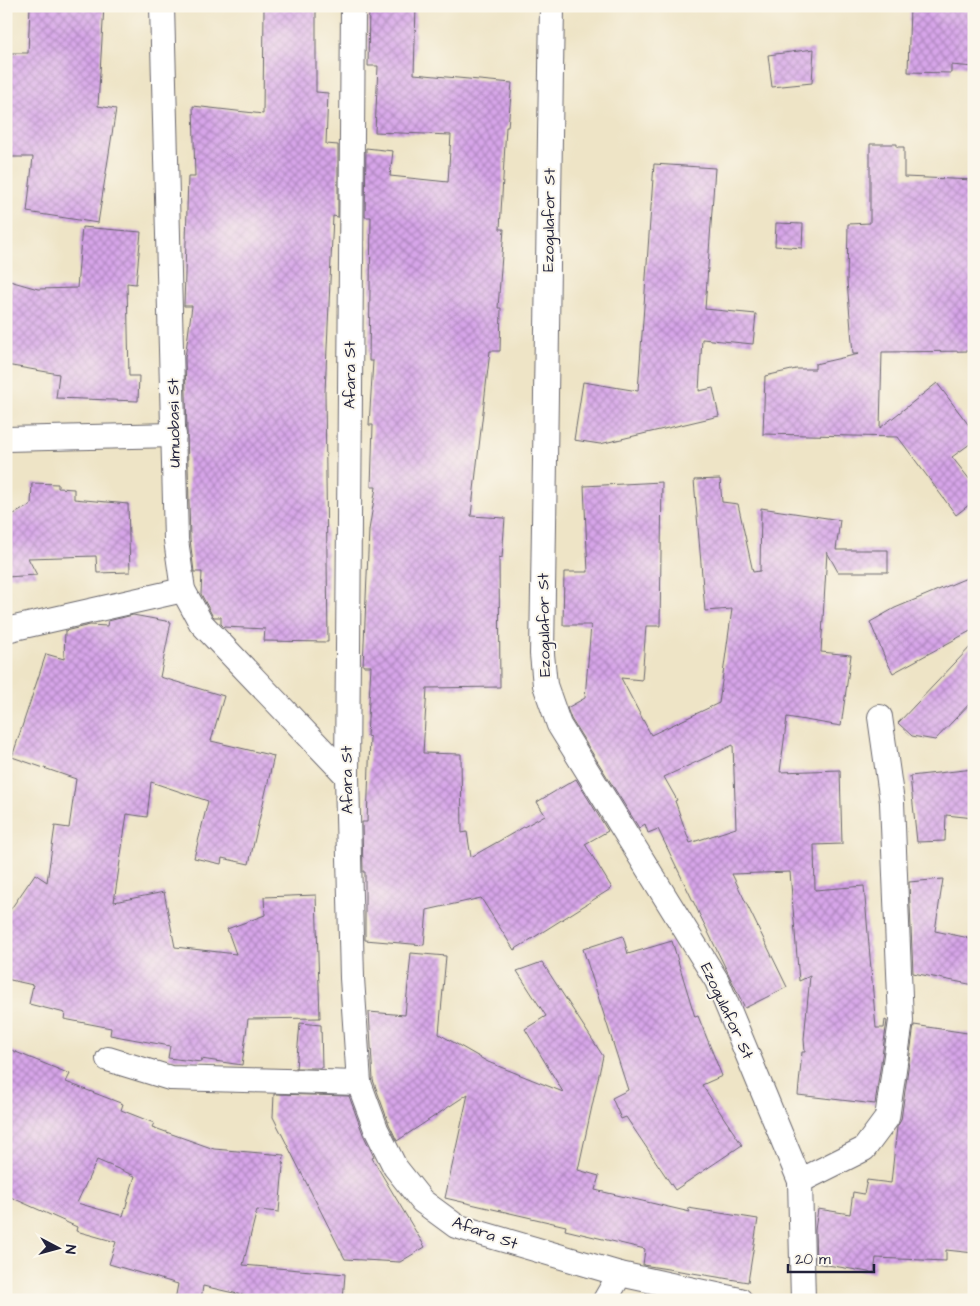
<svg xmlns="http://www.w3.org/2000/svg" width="980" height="1306" font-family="'Architects Daughter',sans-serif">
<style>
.building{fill:url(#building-cross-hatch);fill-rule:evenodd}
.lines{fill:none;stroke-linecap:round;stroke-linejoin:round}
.street-casing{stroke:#69666c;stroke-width:26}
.street{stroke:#fff;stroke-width:24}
.labels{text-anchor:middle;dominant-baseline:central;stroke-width:4;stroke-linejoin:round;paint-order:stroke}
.street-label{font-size:16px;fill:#22223b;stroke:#fbf7ec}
</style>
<defs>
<pattern id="building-cross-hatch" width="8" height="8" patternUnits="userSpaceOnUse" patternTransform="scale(1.25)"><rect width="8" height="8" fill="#d7a5e9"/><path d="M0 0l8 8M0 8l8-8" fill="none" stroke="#ae86be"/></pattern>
</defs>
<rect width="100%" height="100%" fill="#fbf7ec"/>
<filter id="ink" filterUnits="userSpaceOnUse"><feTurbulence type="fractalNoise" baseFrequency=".02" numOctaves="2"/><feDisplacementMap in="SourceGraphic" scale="10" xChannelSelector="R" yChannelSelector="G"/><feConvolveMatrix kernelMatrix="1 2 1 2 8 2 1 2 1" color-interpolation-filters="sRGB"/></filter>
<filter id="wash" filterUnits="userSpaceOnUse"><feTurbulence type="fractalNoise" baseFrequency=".0096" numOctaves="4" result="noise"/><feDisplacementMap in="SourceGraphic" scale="20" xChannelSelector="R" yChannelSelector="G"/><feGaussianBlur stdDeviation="1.12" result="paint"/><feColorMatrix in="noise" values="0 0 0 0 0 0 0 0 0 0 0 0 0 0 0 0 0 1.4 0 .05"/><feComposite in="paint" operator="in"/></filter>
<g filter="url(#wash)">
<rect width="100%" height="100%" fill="#eee4c6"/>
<g id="blocks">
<g class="building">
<path d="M30 6H104L98 106 116 109 98 223 27 212 33 157H6V53H28Z"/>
<path d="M264 6H316V92L328 93 326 144 338 145V217L333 216 325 392 328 642 264 641 265 629 224 627 221 624V617H214L212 615 201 594 202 572H194L190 539 185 358 192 306H184L188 177H195L193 106 263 114Z"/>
<path d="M369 6H416L414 74 512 83 508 127H506L500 229H504L498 308H501L500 351H490L471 516 505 518 502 558 499 557 500 687 427 688 423 753 461 754 462 833 467 832 471 857 545 815 537 802 576 779 608 831 585 844 612 888 514 950 481 898 427 910 424 945 365 940V872H363L362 822H367L370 737 367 736 371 666H363L369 530 376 487H371L373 425H369L373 361H369L371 217H365L366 148 393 151 390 176 448 182 451 135 375 132 378 66H368Z"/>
<path d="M910 6H974V67L951 65V73L908 72Z"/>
<path d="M814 49 812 83 772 87 768 55Z"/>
<path d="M870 144H897V147H904V177L974 180V351L882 352 880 428 937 383 974 432V441L952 457 974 485V501L956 515 898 437 763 434 765 376 796 369H815V364L859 354H853L847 281 848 224 870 223Z"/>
<path d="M654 164 715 168 705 309 756 314 753 344 702 339 699 391 713 388 719 416 600 444 574 440 583 382 638 391Z"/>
<path d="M776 223 803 224 802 248 775 246Z"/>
<path d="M82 227 141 232 136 284 127 283 129 376H139L138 401 56 398 59 374 6 365V280L38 289 77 288Z"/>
<path d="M720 479 722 502 738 504 753 572 760 571 761 508 840 520 836 550H888V572H838L827 552 821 652 851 655 841 726 787 717 780 772 840 770 842 844 814 845 815 890 864 886 876 1028H884L885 1020 887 1021 875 1104 798 1095 802 1052H805L804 1039 810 976 799 981 790 872 732 874 787 987 745 1008 658 829 648 833 645 824 639 828 571 719 567 708 585 698 591 625H563L564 572H588L584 486 662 482 660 626H646L642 680 621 678 651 735 719 703 732 609 705 611 694 480ZM733 745 736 828 690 843 675 801 677 800 664 777Z"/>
<path d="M32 483 58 484V488L74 489V499L128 504 130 572 97 573 96 556 28 558 37 575 6 577V518L31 505Z"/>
<path d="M974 575V629L893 673 885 658 870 622 895 608Z"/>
<path d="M133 615 171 622 160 677 224 696 211 741 274 756 249 864 222 858 221 864 194 858 208 801 151 782 147 817 127 814 114 902 164 892 175 947 236 954 227 929 265 915 264 897 316 895 320 1018 248 1019 242 1065 201 1059V1062L168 1058 170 1046 110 1035 111 1028 64 1019 65 1013 29 1004 33 985 6 979V916L35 874 47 882 55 826 69 828 76 779 12 757 46 654 64 659 65 631 90 625 107 626 108 621Z"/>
<path d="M974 643V699L935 740 912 736 898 723Z"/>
<path d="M974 769V818L946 815 945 841 917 842 910 776Z"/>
<path d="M943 879 935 931 974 939V985L913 973 909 882Z"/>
<path d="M623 936 628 954 672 941 695 1017 698 1016 722 1076 702 1085 742 1145 675 1190 626 1117 621 1119 612 1098 628 1090 583 949Z"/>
<path d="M411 953 446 956 439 1034 488 1062 563 1092 525 1029 546 1016 517 971 542 962 603 1056 578 1170 599 1176 595 1190 690 1212 688 1208 758 1219 748 1282 643 1265 645 1249 565 1230 566 1226 445 1198 468 1094 397 1141 389 1124 373 1080 369 1012 405 1015Z"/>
<path d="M300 1023 321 1025 322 1068H296Z"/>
<path d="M914 1025 974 1034V1253L946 1250V1261L876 1258 874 1273 816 1263 815 1230 818 1209 850 1214 853 1192 864 1194 867 1180 891 1183 897 1127 901 1120Z"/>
<path d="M6 1048 70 1074 66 1082 123 1104 121 1110 154 1123 152 1127 214 1149 284 1155 279 1212 257 1210 243 1265 345 1274 343 1300H251V1297L203 1286 201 1300H175L178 1284 109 1264 116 1242 76 1231 77 1227 6 1195ZM97 1160 135 1176 123 1216 77 1203Z"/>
<path d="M274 1094 349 1096 363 1134 374 1157 372 1158 425 1247 400 1262 345 1259 273 1117Z"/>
</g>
</g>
</g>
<g filter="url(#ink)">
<use href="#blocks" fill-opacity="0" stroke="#69666c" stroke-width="1"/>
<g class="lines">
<defs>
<g id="street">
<path d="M162 6 176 540 183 590 201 623 347 776"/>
<path d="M353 6 347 776 352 978 359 1083 376 1129 395 1167 422 1201 456 1226 620 1274 740 1300"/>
<path d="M552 6 542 654 545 685 559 725 717 981 800 1181 803 1300"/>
<path d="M6 439 174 435"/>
<path d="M6 630 183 590"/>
<path d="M108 1059 170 1078 359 1083"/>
<path d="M800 1181 864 1149 887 1118 901 1021 892 802 880 717"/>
<path d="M605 1300 620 1274"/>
</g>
</defs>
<use href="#street" class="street-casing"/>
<use href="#street" class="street"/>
</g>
</g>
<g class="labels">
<g class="street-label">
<text transform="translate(549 220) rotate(-89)">Ezogulafor St</text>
<text transform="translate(350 375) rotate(-90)">Afara St</text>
<text transform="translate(174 423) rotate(-91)">Umuobasi St</text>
<text transform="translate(544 625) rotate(-91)">Ezogulafor St</text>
<text transform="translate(347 780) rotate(-91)">Afara St</text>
<text transform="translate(727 1011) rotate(65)">Ezogulafor St</text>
<text transform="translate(485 1233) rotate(20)">Afara St</text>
</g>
</g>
<rect width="980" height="1306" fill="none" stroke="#fbf7ec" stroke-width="25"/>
<g transform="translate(58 1248) rotate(96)" stroke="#fbf7ec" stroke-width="4" paint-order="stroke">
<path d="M0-4L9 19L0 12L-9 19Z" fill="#22223b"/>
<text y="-8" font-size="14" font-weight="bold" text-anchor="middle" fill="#22223b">N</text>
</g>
<path d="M788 1264v8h86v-8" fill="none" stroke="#22223b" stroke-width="2.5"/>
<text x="795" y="1264" font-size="15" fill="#22223b" stroke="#fbf7ec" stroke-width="4" paint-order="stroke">20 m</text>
</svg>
